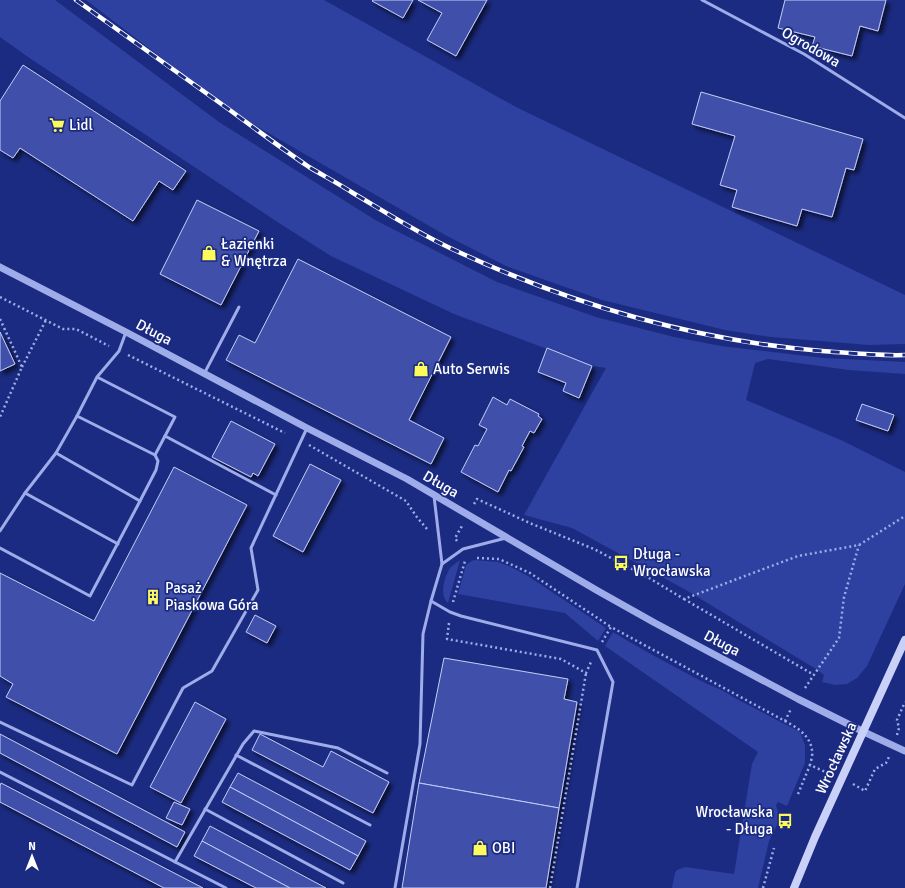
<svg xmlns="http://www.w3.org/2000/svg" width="905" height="888" font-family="Signika,sans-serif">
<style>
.green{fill:#2e41a0}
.building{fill:#3f50a9;stroke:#c3ccf8;filter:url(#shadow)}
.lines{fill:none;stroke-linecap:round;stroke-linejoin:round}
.path{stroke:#9facea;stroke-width:2.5;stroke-dasharray:2 3;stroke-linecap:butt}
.service{stroke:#9facea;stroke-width:3}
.tertiary{stroke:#9facea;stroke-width:7}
.secondary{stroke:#cad1f8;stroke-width:8}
.rail-casing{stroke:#fff;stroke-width:4.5}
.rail{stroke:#1b2b81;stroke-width:3;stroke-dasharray:9;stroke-linecap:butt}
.labels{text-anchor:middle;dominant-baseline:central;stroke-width:3.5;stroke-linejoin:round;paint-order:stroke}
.street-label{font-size:15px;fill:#fff;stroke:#1b2b81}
.poi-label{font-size:15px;fill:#fff;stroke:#1b2b81;text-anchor:start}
</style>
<defs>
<filter id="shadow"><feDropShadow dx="3.5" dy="3.5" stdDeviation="2" flood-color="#0009"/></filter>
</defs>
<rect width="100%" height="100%" fill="#1b2b81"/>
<g class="green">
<path d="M0 0H55L219 122 377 221 497 282 596 317 674 337 721 346 824 358 905 362V374L849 370 768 359 755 363 746 400 843 441 905 472V584L867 666 857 678 847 684 835 685 822 682 824 675 816 669 686 590 572 528 524 515 606 368 592 366 454 314 331 256 282 225 28 57 0 37Z"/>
<path d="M86 0H324L516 107 905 295V344L869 345 771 337 725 330 602 300 506 266 445 235 232 112Z"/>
<path d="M460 560 448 603C439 595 444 578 450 568 453 565 457 562 460 560Z"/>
<path d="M474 560 498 562 511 567 528 576 606 628 598 641 565 613 458 594 466 565 470 562Z"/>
<path d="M613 632C642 650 673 666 703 682 713 687 724 690 733 697L800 732 805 745V763L787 806 778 802 776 805 780 819 769 841 758 888H672L675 873 677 870 685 867 734 874 752 764 758 752 605 646Z"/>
</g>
<g class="building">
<path d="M373 0H413L403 18 372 1Z"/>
<path d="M418 0H487L456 56 427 40 442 13Z"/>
<path d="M785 0H886L878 31 860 26 852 56 812 46 815 37 778 28Z"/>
<path d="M23 65 186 171 173 190 159 181 133 221 20 148 13 158 0 150V101Z"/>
<path d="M701 92 863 139 854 170 846 168 832 217 802 209 797 226 732 207 737 190 720 185 735 136 692 124Z"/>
<path d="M197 200 259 231 221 305 160 274Z"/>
<path d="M298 259 451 337 409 420 444 438 431 464 226 360 239 335 255 343Z"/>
<path d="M0 332 15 364 0 371Z"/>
<path d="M547 348 592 366 579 398 563 391 566 383 538 372Z"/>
<path d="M493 397 507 405 510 399 539 414 538 416 542 419 534 433 530 431 522 446 524 447 511 471 509 470 498 492 461 472 475 445 478 446 487 429 479 425Z"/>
<path d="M862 404 894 415 888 431 856 420Z"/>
<path d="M231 421 275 444 258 476 253 473 251 477 212 457Z"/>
<path d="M310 464 341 480 303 552 273 536Z"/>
<path d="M174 467 247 505 117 754 6 697 13 684 0 676V573L94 621Z"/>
<path d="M255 615 276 626 267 643 246 632Z"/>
<path d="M444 658 568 679 564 699 577 702 559 808 419 783Z"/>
<path d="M195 702 226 719 181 803 150 787Z"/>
<path d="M0 734 185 832 177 847 0 753Z"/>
<path d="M260 734 323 767 331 751 389 782 373 813 252 750Z"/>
<path d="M238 773 366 841 358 856 230 787Z"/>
<path d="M1 783 203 888H164L0 802V786Z"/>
<path d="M419 783 559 808 546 888H402Z"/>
<path d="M230 787 358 856 350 870 222 802Z"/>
<path d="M174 802 190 809 182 825 166 818Z"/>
<path d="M210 826 326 888H290L202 841Z"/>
<path d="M202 841 290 888H256L194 856Z"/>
</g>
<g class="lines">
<g class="path">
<path d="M0 297 63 329H76L109 346"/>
<path d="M0 319 22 367 0 417"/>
<path d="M128 355 285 433"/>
<path d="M22 367 46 320"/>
<path d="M309 445 406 501 416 516 427 529"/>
<path d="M474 504 477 499 532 524 594 549 649 578 684 599 798 556 859 545 905 516"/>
<path d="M457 541 455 538 462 526"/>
<path d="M477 558 499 559 530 573 611 627"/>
<path d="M684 599 814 675"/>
<path d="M453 602 465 561"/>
<path d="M449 623 447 639 561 659 586 673 591 662"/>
<path d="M602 642 611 627 785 721 791 709"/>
<path d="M805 688 839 638 844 597 859 545"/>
<path d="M785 721C796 727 810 735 812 750 813 755 811 761 810 765L830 774"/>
<path d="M897 735 899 728 897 720 905 702"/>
<path d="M853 784 865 791 875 769 886 763 889 757"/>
<path d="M798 794 810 765"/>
<path d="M550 888 586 673"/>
<path d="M763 888 774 848"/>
</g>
<g class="service">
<path d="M702 0 804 54 905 118"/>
<path d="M204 374 239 307"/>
<path d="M97 377 175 417 155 455 77 416 97 377 119 351 126 332"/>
<path d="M77 416 56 453 140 501 156 470 158 461 155 455"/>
<path d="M165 436 276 495"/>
<path d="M25 493 56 453"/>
<path d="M434 496 442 564 431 601 450 612 461 616 597 650 613 682 577 888"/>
<path d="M0 531 25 493 118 544"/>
<path d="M0 548 90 596 140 501"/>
<path d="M442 564 463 549 506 538"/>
<path d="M0 722 132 785 183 688 212 671 258 590 251 548 307 428"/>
<path d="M236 755 370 825"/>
<path d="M0 772 226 888"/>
<path d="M205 809 343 883"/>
<path d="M175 862 243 744 254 731 338 748 387 773"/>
<path d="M395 888 420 744 423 634 431 601"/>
</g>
<path class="tertiary" d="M0 267 126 332 307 428 407 479 598 591 655 623 798 699 864 732 905 751"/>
<path class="secondary" d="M794 888 815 837 905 640"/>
<defs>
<path id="rail" d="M76 0C126 36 176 72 227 108 254 128 281 148 309 167 324 176 339 184 353 193 385 212 416 232 450 248 569 304 690 340 822 351 850 353 877 356 905 355"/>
</defs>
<use href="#rail" class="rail-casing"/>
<use href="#rail" class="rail"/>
</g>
<defs>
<symbol id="supermarket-bare" viewBox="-9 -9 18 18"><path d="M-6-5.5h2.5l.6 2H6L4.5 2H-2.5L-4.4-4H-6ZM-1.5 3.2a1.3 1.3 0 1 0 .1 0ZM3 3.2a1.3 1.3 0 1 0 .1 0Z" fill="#fcfb5b" stroke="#1b2b81" stroke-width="2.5" paint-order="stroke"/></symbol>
<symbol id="shop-bare" viewBox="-9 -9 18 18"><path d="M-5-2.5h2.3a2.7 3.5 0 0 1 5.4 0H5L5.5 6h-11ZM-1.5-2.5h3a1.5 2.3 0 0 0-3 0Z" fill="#fcfb5b" stroke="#1b2b81" stroke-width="2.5" paint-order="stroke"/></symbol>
<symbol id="bus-bare" viewBox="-9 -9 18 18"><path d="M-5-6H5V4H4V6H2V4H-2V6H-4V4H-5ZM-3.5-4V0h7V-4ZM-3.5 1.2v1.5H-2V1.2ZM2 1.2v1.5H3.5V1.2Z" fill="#fcfb5b" stroke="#1b2b81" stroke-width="2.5" paint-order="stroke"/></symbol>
<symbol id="building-bare" viewBox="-9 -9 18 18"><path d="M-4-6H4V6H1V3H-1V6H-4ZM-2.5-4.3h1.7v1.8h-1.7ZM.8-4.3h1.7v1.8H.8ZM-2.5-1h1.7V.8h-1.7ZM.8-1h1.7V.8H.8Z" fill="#fcfb5b" stroke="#1b2b81" stroke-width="2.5" paint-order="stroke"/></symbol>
</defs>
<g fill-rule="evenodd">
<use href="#supermarket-bare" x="46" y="114" width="22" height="22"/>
<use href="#shop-bare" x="198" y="242" width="22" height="22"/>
<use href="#shop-bare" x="410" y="358" width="22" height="22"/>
<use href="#bus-bare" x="610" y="552" width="22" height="22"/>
<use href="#building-bare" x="142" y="586" width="22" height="22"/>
<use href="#bus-bare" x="774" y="810" width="22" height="22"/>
<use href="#shop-bare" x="469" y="837" width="22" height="22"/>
</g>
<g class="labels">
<g class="street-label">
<text transform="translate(811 47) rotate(30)">Ogrodowa</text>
<text transform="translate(154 332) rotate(28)">Długa</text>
<text transform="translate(441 484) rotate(30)">Długa</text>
<text transform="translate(722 643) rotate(28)">Długa</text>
<text transform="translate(836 758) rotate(-65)">Wrocławska</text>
</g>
<g class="poi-label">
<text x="69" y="125">Lidl</text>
<text x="221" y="244">Łazienki<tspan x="221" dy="17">&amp; Wnętrza</tspan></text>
<text x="433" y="369">Auto Serwis</text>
<text x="633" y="554">Długa -<tspan x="633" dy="17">Wrocławska</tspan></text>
<text x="165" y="588">Pasaż<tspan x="165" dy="17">Piaskowa Góra</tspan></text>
<text x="773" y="812" text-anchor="end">Wrocławska<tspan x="773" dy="17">- Długa</tspan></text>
<text x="492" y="848">OBI</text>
</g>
</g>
<g transform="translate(32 856)" stroke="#1b2b81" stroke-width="3" paint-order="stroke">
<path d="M0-3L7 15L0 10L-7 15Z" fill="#ffffff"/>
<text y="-6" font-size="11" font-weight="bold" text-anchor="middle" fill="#ffffff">N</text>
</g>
</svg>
